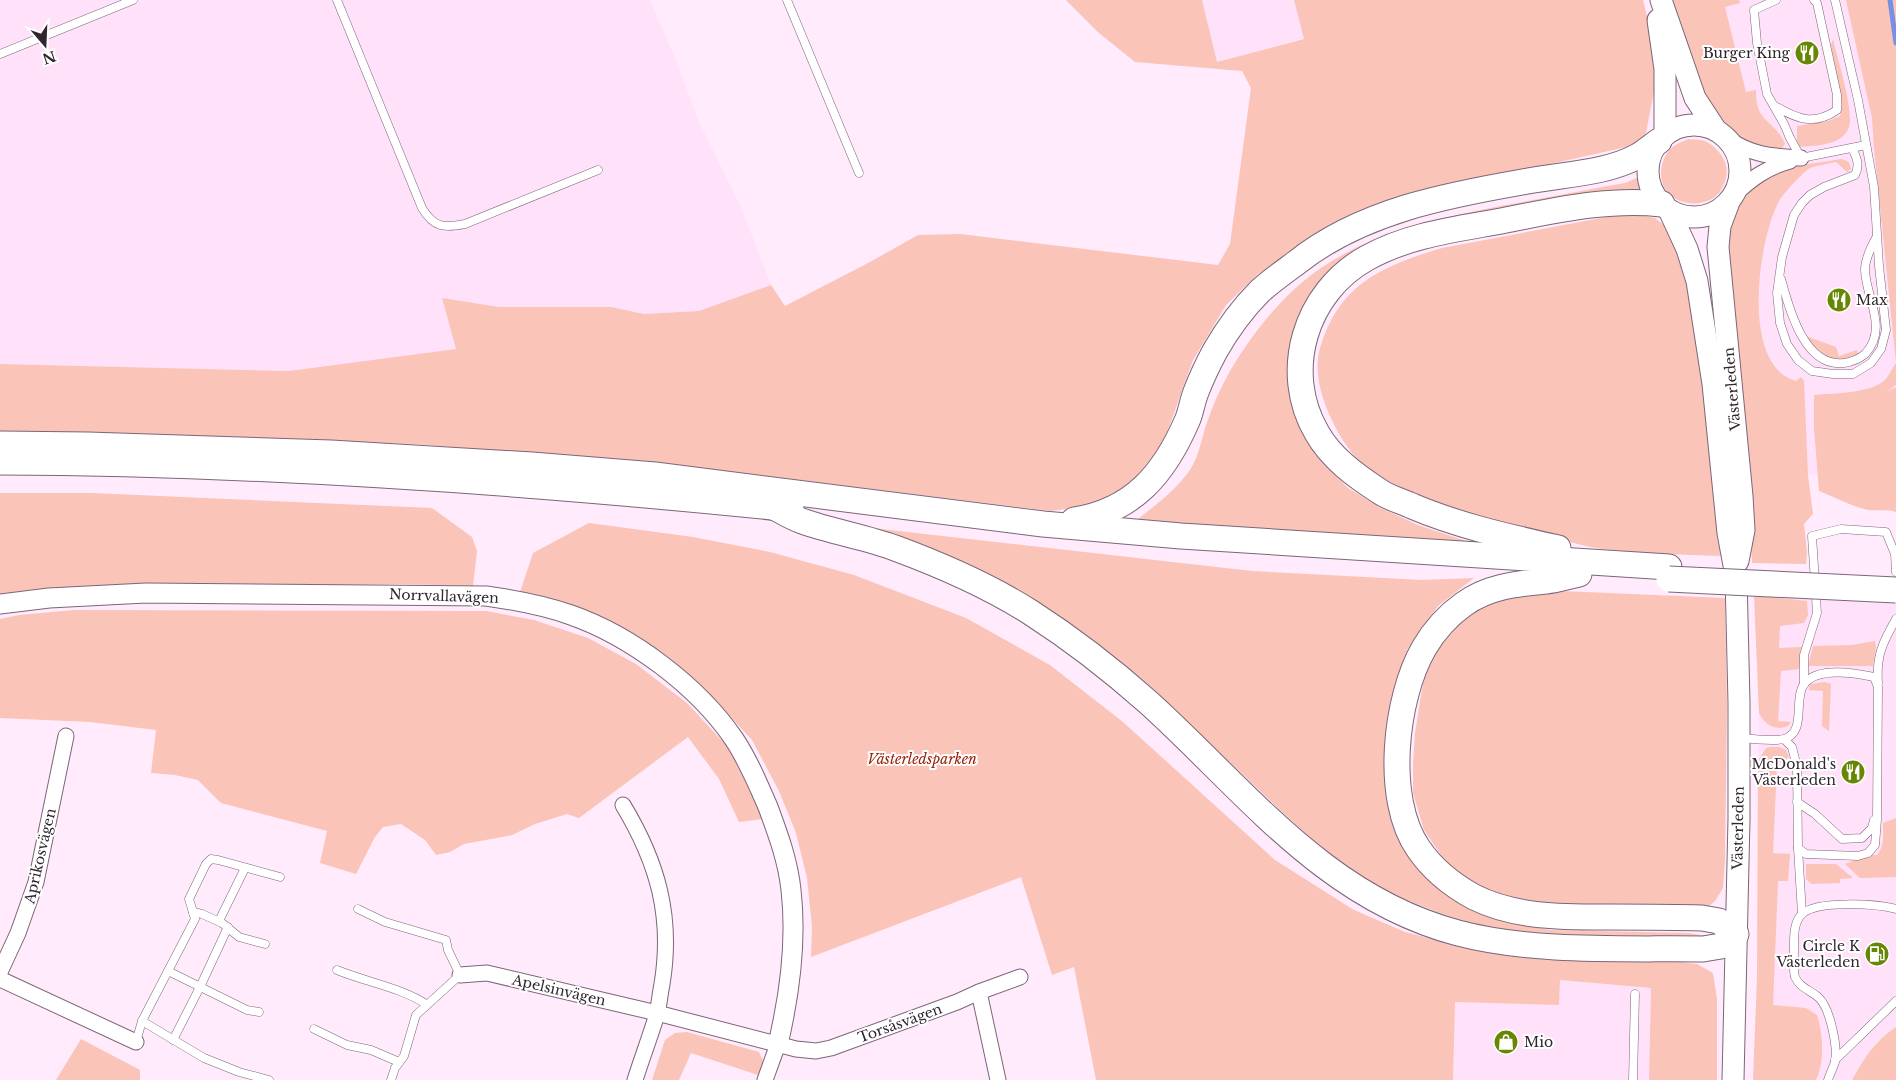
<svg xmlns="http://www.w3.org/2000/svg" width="1896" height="1080" font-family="'Libre Baskerville',serif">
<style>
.built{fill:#ffe1fa}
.green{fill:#fac4b8}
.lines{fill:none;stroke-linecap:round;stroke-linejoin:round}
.stream{stroke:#7590e4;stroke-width:5}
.service-casing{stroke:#7b6678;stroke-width:9}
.minor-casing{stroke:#7b6678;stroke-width:17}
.tertiary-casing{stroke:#7b6678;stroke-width:21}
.secondary-casing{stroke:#7b6678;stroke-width:23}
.trunk-casing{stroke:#7b6678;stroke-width:27}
.service{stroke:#fff;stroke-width:8}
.minor{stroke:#fff;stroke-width:15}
.tertiary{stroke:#fff;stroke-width:19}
.secondary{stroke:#fff;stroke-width:21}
.trunk{stroke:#fff;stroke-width:25}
.trunk-bridge-casing{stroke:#7b6678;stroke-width:27;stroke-linecap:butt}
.trunk-bridge{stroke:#fff;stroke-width:25}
.labels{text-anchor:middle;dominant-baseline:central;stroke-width:4;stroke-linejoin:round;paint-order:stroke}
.poi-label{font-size:14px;fill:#2f262e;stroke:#fff;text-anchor:end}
.street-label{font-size:14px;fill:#2f262e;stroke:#fff}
.park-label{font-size:14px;font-style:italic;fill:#982008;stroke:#fff}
</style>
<rect width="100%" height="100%" fill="#ffebfc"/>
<g class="built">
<path d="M0 0H650L677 63 699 122 740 205 771 285 699 311 644 314 611 307H499L443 299 456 349 289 371 0 364Z"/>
<path d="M1202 0H1294L1304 38 1217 62Z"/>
<path d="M1673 0H1856L1896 203V472L1748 477 1737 210 1757 180 1755 161 1742 138 1726 124Z"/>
<path d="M1754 595 1896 599V1027L1877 1042 1859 1066 1852 1080H1753L1757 979 1759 713Z"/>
<path d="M1560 980 1651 988 1649 1080H1453L1455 1002 1559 1005Z"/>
</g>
<g class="green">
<path d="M1066 0H1202L1217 62 1304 39 1294 0H1643L1659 66 1644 143 1436 190 1362 212 1258 274 1226 305 1193 360 1168 430 1154 459 1134 483 1112 499 1080 507 1051 511 668 464 413 444 237 439 0 436V364L289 371 456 349 442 298 499 307H611L644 314 699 311 771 285 785 306 870 262 918 235 960 234 1218 265 1230 244 1251 88 1242 71 1135 62 1099 33Z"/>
<path d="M1673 0H1739L1740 3 1725 7 1746 92 1756 90C1755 124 1775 119 1785 144L1781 150C1776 150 1771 150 1766 149 1708 135 1686 49 1673 0Z"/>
<path d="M1846 0H1896V385L1886 392 1896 387V512C1887 509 1877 511 1868 510 1850 506 1835 497 1819 491L1814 428V395C1834 393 1869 394 1885 380 1889 376 1892 368 1896 363L1874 148 1872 118Z"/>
<path d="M1833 39C1838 61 1850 98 1850 120 1850 127 1847 133 1842 137 1831 146 1810 146 1797 147V126L1828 121 1840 116 1842 104 1831 45Z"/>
<path d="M1688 139C1694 140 1702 139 1707 142 1722 151 1732 167 1724 184 1722 187 1721 192 1718 194 1706 207 1681 206 1669 194 1656 180 1660 156 1674 146 1678 143 1684 141 1688 139Z"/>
<path d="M1842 159 1849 162 1851 169 1847 172 1836 162C1828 164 1818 165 1810 168 1804 171 1782 195 1779 201 1758 240 1740 366 1796 381L1801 377 1804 381 1808 475 1813 514 1804 524 1807 552 1806 564 1752 563 1748 478 1726 259C1727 251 1727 241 1729 232 1735 204 1756 177 1785 169 1803 164 1823 162 1842 159Z"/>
<path d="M1639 177 1644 190 1641 192 1449 224 1318 293 1303 431 1315 454 1348 488 1379 507 1418 525 1466 541 1512 552 1138 519C1156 505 1176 490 1190 470 1200 455 1202 434 1209 417 1215 400 1224 381 1233 366 1255 330 1283 295 1318 270 1374 231 1441 218 1506 205 1546 198 1585 190 1625 183Z"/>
<path d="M1622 214H1637L1655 218 1668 228 1690 275 1722 556C1682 555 1642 553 1602 549 1587 547 1572 542 1557 539 1536 534 1513 530 1491 523 1476 518 1461 512 1445 506 1416 495 1390 485 1365 466 1349 453 1337 432 1329 414 1320 393 1314 370 1320 348 1339 284 1382 266 1442 248Z"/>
<path d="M1806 336 1836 347 1839 356 1857 350 1858 354C1838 368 1818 354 1806 336Z"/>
<path d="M0 493H92L432 508 472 537 477 551 473 586 403 584 72 589 0 599Z"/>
<path d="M589 523 693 537 770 552 854 575 966 618 1050 665 1123 722 1275 860 1354 910 1405 932 1462 947 1516 956 1671 961 1697 964 1713 973 1717 999V1080H1649L1651 988 1560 980 1559 1005 1455 1002 1453 1080H1096L1074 967 1052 975 1021 877 811 957 812 927 807 878 796 833 779 791 752 740 701 685 640 637 587 611 520 592 533 553Z"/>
<path d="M854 526 1252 571 1422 580 1474 578 1438 606 1407 650 1390 738 1389 780 1451 898 1478 913 1507 923 1551 930 1688 933 1713 937H1549L1478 926 1440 913 1379 889 1328 854 1279 809 1151 687 1102 648Z"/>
<path d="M1538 590 1725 598 1727 704 1725 860 1723 888 1715 901 1707 908 1528 904 1480 888 1447 864 1424 830 1413 793V764L1415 733 1421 695 1425 674 1433 657 1455 625 1488 602Z"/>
<path d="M1754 595 1807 601 1808 615 1804 623 1780 626 1779 648 1802 647 1799 669 1781 671 1778 721 1791 722 1788 726C1775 731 1765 725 1759 713Z"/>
<path d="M74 610 486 611 534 620 588 638 636 664 687 703 725 744 746 779 763 819 739 822 719 779 688 737 579 818 567 814 535 824 512 835 464 844 450 852 436 855 425 840 401 824 383 827 375 837 356 874 320 863 327 831 221 803 198 780 175 775 151 773 156 730 90 722 0 718V619L19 615Z"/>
<path d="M1875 641 1876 647 1873 666H1808L1813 646 1852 645Z"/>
<path d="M1825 682 1831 684 1829 731 1822 726 1823 691 1809 690 1810 684Z"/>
<path d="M1770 747H1779L1786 750 1789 757 1777 764 1773 853 1790 854 1788 881H1778L1773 1005 1806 1008 1817 1015C1823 1034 1825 1062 1816 1080H1753L1757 979 1758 761 1766 748Z"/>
<path d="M1896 818V877L1860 878 1845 864 1869 855H1877C1885 845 1883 835 1883 823Z"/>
<path d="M1806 864H1836L1853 878 1840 879V883L1812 884 1806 879Z"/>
<path d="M1896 1027V1080H1852C1863 1059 1876 1040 1896 1027Z"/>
<path d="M687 1032 759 1052 764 1063 758 1075 691 1053 679 1080H652L665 1040 675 1033Z"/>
<path d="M81 1039 140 1070V1080H56Z"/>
</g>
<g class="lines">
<path class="stream" d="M1890 0 1896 43"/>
<defs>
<g id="service">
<path d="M337 0 422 208C434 228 444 228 465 224L598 170"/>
<path d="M787 0 859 173"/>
<path d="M1776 0 1754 10 1757 43 1767 94 1784 124 1790 138 1801 158 1866 145"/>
<path d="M1835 0 1858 100 1874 187 1879 266 1886 330 1881 349 1871 363 1853 374H1833L1812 371 1798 360 1787 344 1780 323 1777 293 1782 257 1794 215 1802 203 1810 195 1824 187 1855 175C1860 165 1857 158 1852 148"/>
<path d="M0 54 133 0"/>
<path d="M1775 106C1797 119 1814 126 1837 110V95L1817 3 1814 0"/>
<path d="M1781 279C1789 308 1804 368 1844 363 1851 362 1859 359 1865 354 1889 328 1866 299 1865 270 1865 259 1871 247 1876 238"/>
<path d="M1878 683C1876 655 1883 642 1896 619"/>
<path d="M1804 685V655L1817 613 1812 536 1841 529 1886 532 1895 554 1896 572"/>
<path d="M1741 738C1751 739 1776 741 1784 739 1807 732 1793 700 1804 684 1818 666 1855 673 1874 677L1878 687 1877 820 1875 845 1868 853 1858 856 1806 854 1798 848 1797 767 1792 747 1784 739"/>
<path d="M1797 802 1815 814 1842 839 1862 838 1872 828 1874 820"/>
<path d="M1798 848 1802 914"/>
<path d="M358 909 385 922 446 940 448 950 460 975 416 1015 404 1056 395 1068 391 1080"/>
<path d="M193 912 202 914 222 923 239 937 265 944"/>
<path d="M219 921 245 868"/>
<path d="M337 970C366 982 402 988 426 1004"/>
<path d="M168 971 247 1010 259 1012"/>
<path d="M142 1021 204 1058 239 1072 269 1080"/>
<path d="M314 1029 347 1045 371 1050 399 1062"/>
<path d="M173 1040 200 987 228 927"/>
<path d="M136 1042 142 1021 195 919 189 899 206 864 211 859 218 860 280 877"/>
<path d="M1835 1060 1896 1001"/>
<path d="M1633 1080 1635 994"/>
<path d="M1828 1080C1830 1074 1833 1068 1835 1062 1838 1047 1830 1007 1818 997 1810 990 1800 988 1795 977 1793 970 1794 958 1794 950 1794 940 1793 922 1802 914 1817 900 1877 904 1896 909"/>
</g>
<g id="minor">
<path d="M1726 138C1754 156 1770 156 1801 158"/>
<path d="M1734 195C1751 179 1767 167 1790 161"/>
<path d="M623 805C658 863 673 917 662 984 660 994 659 1005 657 1014 650 1037 642 1058 635 1080"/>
<path d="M0 972 18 933 36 882 66 736"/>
<path d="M460 975 487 973 657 1013 796 1049 816 1051 831 1048 957 1002 979 992 1020 977"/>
<path d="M0 979 136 1042"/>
<path d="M979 992 998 1080"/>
<path d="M765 1080 778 1044"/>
</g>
<path id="tertiary" d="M0 604 49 598 146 593 486 596C515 600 543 605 571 615 631 636 698 686 734 739 748 760 758 784 768 807 778 834 788 861 791 890 797 942 790 993 778 1044"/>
<g id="secondary">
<path d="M1661 0 1695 98 1716 130"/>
<path d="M1658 20 1665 69V135"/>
<circle cx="1694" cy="171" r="46"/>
<path d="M1729 202 1720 226 1718 247 1742 496 1744 530 1738 561"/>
<path d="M1669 210 1687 249 1697 281 1713 384 1728 533 1736 576 1739 703V819L1733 1080"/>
</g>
<g id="trunk">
<path d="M0 444 88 445 331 453 532 465 655 475 1043 524 1181 536 1669 567"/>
<path d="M0 462C265 463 528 482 791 509"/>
<path d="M774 507C783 512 793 518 802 521 833 532 865 537 895 548 941 565 989 586 1030 612 1072 639 1112 670 1149 703 1246 791 1325 898 1458 933 1534 953 1624 948 1703 949L1721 946 1736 934 1719 921 1702 918C1671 917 1641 917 1611 917 1565 917 1516 918 1474 897 1452 885 1432 869 1418 848 1384 799 1395 698 1424 648 1434 631 1447 616 1464 604 1489 586 1517 584 1546 581 1557 580 1569 576 1579 574"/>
<path d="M1074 520C1133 511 1164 474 1187 421 1191 412 1192 402 1196 392 1201 379 1208 364 1215 351 1227 330 1243 308 1260 291 1271 281 1284 272 1296 263 1361 211 1447 195 1528 181 1563 174 1605 174 1638 156 1645 152 1652 146 1659 141"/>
<path d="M1558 548C1509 537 1459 526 1412 506 1401 501 1389 498 1379 491 1356 476 1331 458 1317 433 1281 372 1305 292 1367 258 1410 234 1459 229 1506 220 1557 210 1610 198 1662 204"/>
</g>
</defs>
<use href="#service" class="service-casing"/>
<use href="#minor" class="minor-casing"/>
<use href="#tertiary" class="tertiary-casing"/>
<use href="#secondary" class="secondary-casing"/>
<use href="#trunk" class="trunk-casing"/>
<use href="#service" class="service"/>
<use href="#minor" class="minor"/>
<use href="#tertiary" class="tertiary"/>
<use href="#secondary" class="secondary"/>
<use href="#trunk" class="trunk"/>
<defs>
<path id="trunk-bridge" d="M1669 579 1896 590"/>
</defs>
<use href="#trunk-bridge" class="trunk-bridge-casing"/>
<use href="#trunk-bridge" class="trunk-bridge"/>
</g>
<defs>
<symbol id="restaurant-disc" viewBox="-11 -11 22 22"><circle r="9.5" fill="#658703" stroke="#fff"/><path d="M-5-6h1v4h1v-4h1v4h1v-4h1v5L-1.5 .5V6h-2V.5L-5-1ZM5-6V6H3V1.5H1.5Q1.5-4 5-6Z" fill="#fff"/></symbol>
<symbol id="fuel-disc" viewBox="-11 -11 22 22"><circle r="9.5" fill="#658703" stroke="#fff"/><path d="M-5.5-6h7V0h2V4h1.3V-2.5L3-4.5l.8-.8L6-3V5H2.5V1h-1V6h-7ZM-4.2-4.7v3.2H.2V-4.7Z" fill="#fff"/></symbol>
<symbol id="shop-disc" viewBox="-11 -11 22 22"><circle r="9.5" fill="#658703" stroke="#fff"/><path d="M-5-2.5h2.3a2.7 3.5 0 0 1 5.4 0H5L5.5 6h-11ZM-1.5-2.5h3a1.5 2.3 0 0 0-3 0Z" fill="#fff"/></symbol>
</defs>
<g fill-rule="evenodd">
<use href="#restaurant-disc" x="1793" y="39" width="28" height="28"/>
<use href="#restaurant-disc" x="1825" y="286" width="28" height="28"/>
<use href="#restaurant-disc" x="1839" y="758" width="28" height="28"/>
<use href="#fuel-disc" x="1863" y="940" width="28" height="28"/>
<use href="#shop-disc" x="1492" y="1028" width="28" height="28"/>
</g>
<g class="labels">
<g class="poi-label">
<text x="1790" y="53">Burger King</text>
<text x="1856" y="300" text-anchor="start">Max</text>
<text x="1836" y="764">McDonald's<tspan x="1836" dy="16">Västerleden</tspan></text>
<text x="1860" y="946">Circle K<tspan x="1860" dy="16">Västerleden</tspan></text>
<text x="1524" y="1042" text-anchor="start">Mio</text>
</g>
<g class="street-label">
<text transform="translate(1732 389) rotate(-95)">Västerleden</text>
<text transform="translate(444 596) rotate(2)">Norrvallavägen</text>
<text transform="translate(1738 828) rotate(-89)">Västerleden</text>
<text transform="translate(40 856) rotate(-77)">Aprikosvägen</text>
<text transform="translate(559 990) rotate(13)">Apelsinvägen</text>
<text transform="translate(900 1023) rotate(-20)">Torsåsvägen</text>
</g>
<g class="park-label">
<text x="922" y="759">Västerledsparken</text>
</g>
</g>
<g transform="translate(45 45) rotate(161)" stroke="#ffffff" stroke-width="4" paint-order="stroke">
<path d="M0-4L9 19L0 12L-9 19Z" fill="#2f262e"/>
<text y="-8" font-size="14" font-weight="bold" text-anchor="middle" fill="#2f262e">N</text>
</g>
</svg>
